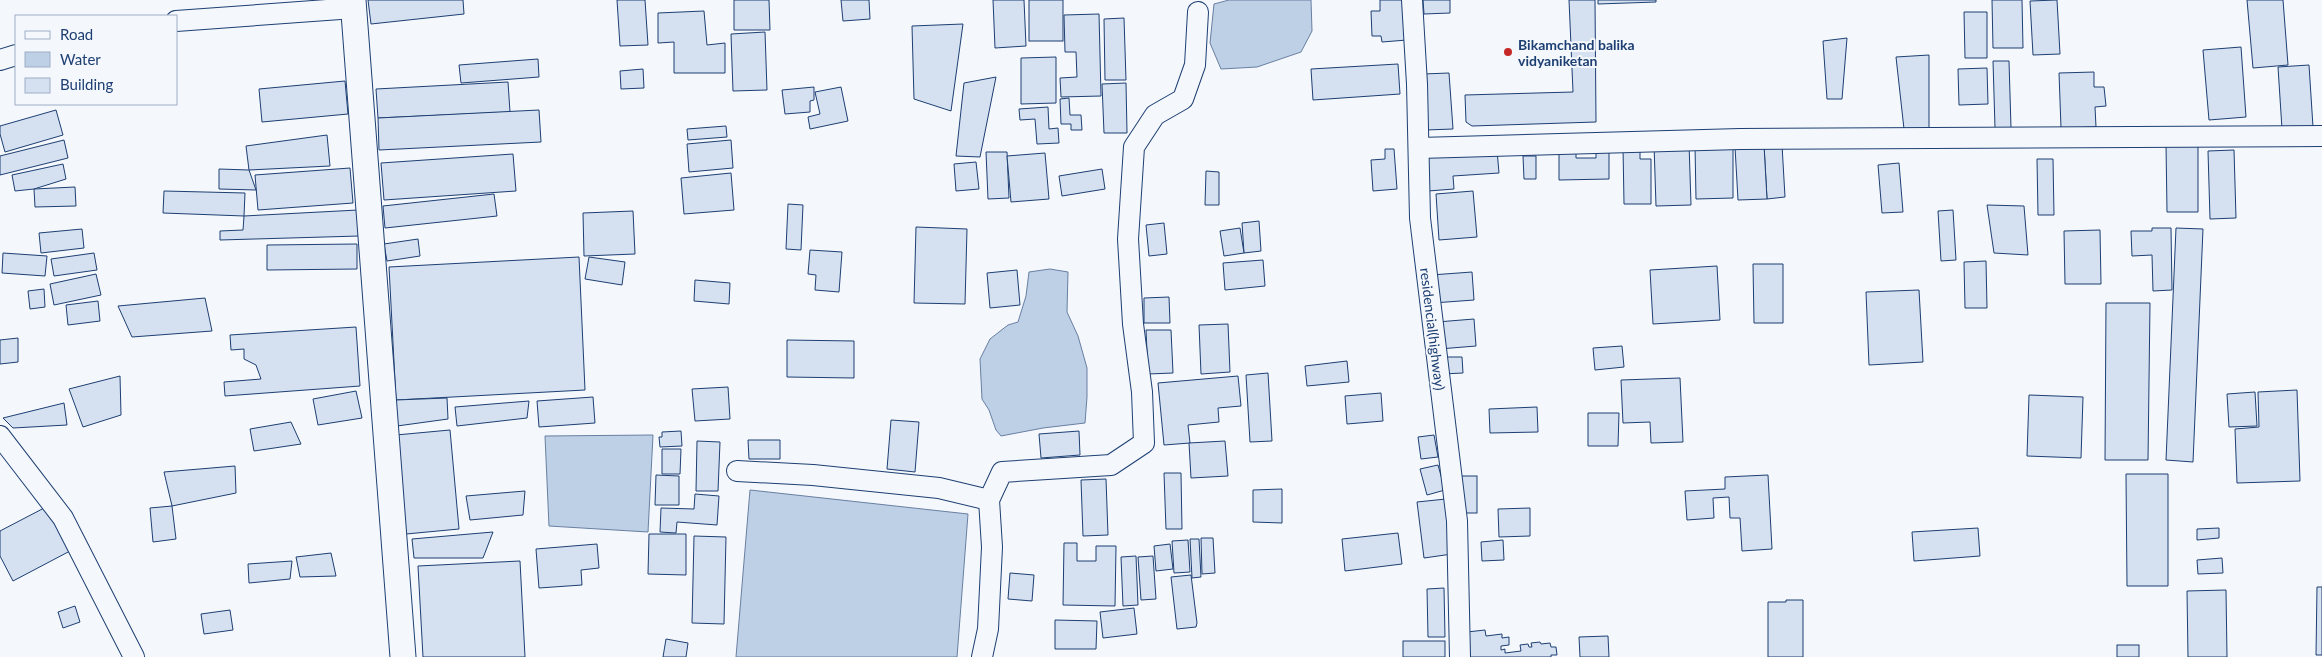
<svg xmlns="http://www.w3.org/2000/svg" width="2322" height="657" font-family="Lato,sans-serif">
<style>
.water{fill:#bed0e5;stroke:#687fa3}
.building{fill:#d5e0f0;stroke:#1d3f73}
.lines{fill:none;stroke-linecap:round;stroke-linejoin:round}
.minor-casing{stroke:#1d3f73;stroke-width:22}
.tertiary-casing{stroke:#1d3f73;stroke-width:27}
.minor{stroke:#f4f7fb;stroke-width:20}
.tertiary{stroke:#f4f7fb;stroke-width:25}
.poi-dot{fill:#c62828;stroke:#f4f7fb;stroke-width:2}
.labels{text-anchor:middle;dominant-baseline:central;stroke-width:4;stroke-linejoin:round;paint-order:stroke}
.poi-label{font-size:14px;font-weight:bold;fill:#1d3f73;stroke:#f4f7fb;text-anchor:start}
.street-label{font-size:14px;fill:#1d3f73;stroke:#f4f7fb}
</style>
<rect width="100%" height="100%" fill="#f4f7fb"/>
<g class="water">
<path d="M1229 0H1311L1312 31 1301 52 1257 67 1221 69 1210 43 1214 4Z"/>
<path d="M1050 269 1068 272 1067 312 1078 336 1087 368V397L1085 423 1043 428 1001 436 996 430 989 410 982 399 980 359 990 339 1008 325 1018 322 1026 296 1029 272Z"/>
<path d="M653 435 648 532 549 526 545 436Z"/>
<path d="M750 490 968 514 957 657H736Z"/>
</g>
<g class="building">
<path d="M368 0H463L464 14 371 24Z"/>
<path d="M617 0H645L648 45 620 46Z"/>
<path d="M734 0H769L770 30H734Z"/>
<path d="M841 0H869L870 19 843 21Z"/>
<path d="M993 0H1024L1026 46 995 48Z"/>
<rect x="1029" y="0" width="34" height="41"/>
<path d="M1380 0H1405L1407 40 1382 42 1381 36H1372L1371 11H1380Z"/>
<path d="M1423 0H1450V13L1424 14Z"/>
<path d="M1569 0H1595L1596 122 1472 126 1466 122 1465 95 1573 92Z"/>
<path d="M1598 0H1656V2L1598 4Z"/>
<path d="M1992 0H2022L2023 48H1993Z"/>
<path d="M2057 0 2060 54 2033 55 2030 1Z"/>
<path d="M2247 0H2283L2288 65 2253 68Z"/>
<path d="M704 11 707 45 725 43V73H674V42L658 43V13Z"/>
<path d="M1964 12H1987V58H1965Z"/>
<path d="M1099 14 1101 96 1061 97 1060 78 1077 77 1076 52H1065L1064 15Z"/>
<path d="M1124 18 1126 80H1105L1104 19Z"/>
<path d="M963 24 951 111 914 99 912 26Z"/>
<path d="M765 32 767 90 733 91 731 34Z"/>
<path d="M1847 38 1842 99H1827L1823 41Z"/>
<path d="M2241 47 2246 117 2209 120 2203 50Z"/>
<path d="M1929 55V132L1904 129 1896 57Z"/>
<path d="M1056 57V103L1021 104V58Z"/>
<path d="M538 59 539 77 461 83 459 65Z"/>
<path d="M1993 61H2009L2011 128H1995Z"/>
<path d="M1398 64 1400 94 1313 100 1311 69Z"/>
<path d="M2309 65 2313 127 2282 129 2278 67Z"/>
<path d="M1987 68 1988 104 1959 105 1958 69Z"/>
<path d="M643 69 644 88 621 89 620 71Z"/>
<path d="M2094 72V87H2104L2106 106 2095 107 2096 127 2061 128 2059 73Z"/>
<path d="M1449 73 1453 129 1426 130 1423 74Z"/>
<path d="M996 77 980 157 956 156 964 83Z"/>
<path d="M345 81 348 114 262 122 259 89Z"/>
<path d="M508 82 510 112 378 118 376 89Z"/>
<path d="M1126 83 1127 133H1104L1102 84Z"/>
<path d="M814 87V100L810 101V112L785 114 782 90Z"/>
<path d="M841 87 848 121 810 129 808 117 820 114 815 92Z"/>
<path d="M1069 98 1070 115H1081L1082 130H1071V124H1061L1060 99Z"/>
<path d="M1048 107 1049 129 1058 128 1059 143 1037 144 1035 119 1020 120 1019 109Z"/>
<path d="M56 110 63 135 5 152 0 134V126Z"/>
<path d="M539 110 541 142 379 150 378 118Z"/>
<path d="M726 126 727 137 688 140 687 129Z"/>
<path d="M327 135 330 166 249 170 246 146Z"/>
<path d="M64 140 68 158 0 175V156Z"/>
<path d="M731 140 733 168 689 172 687 144Z"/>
<path d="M1689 143 1691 205 1656 206 1654 144Z"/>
<path d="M2166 144H2198V212H2167Z"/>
<path d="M1764 145H1782L1785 197 1767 199Z"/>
<path d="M1764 145 1767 199 1738 200 1735 147Z"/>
<path d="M1695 146H1733V198L1696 199Z"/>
<path d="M1559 147H1576V158H1596V150H1609V179L1559 180Z"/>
<path d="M1623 147H1640V159H1651V204H1624Z"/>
<path d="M1385 149H1394L1397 189 1373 191 1371 160 1385 159Z"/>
<path d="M1497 150 1499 173 1453 176 1454 189 1428 191 1426 155Z"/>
<path d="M2234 150 2236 218 2210 219 2208 151Z"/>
<path d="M986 152H1007L1009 198 988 199Z"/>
<path d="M1045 153 1049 199 1011 202 1007 156Z"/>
<path d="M513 154 516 191 384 200 381 163Z"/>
<path d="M1523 156H1536V179H1524Z"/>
<path d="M2037 159H2053L2054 215H2038Z"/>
<path d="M976 162 979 189 956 191 954 164Z"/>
<path d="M1899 163 1903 212 1882 213 1878 165Z"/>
<path d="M63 164 66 179 34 189 15 191 12 175Z"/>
<path d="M350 168 353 203 258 210 255 175Z"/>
<path d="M219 169 249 170 256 190 219 189Z"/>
<path d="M1102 169 1105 189 1062 196 1059 176Z"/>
<path d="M1206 171 1219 172V205H1205Z"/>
<path d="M731 173 734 210 684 214 681 178Z"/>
<path d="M75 187 76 206 35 207 34 189Z"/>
<path d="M164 191 245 193 244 216 163 213Z"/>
<path d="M1473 191 1477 237 1439 240 1436 194Z"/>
<path d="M494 194 497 216 385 228 383 206Z"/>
<path d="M788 204 803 205 801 250 786 249Z"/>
<path d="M1987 205 2024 206 2028 255 1994 253Z"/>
<path d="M358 210 359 236 220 240V231L243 230 244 216Z"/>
<path d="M1953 210 1956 260 1941 261 1938 211Z"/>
<path d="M633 211 635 254 584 256 583 213Z"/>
<path d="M1259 221 1261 251 1244 253 1242 223Z"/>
<path d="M1164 223 1167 254 1149 256 1146 225Z"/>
<path d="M916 227 967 229 965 304 914 303Z"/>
<path d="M1240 228 1244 253 1224 256 1220 231Z"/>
<path d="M2152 228H2171L2172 290 2153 291 2152 255 2132 256 2131 231H2152Z"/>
<path d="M2176 228 2203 229 2193 462 2166 460Z"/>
<path d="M82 229 84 248 41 253 39 233Z"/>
<path d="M2100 230 2101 284H2065L2064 231Z"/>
<path d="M418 239 420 256 387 261 384 244Z"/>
<path d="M357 244V269L267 270V245Z"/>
<path d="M810 250 842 252 839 292 815 290 816 275 808 274Z"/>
<path d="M3 253 47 256 45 276 2 273Z"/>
<path d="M94 253 97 270 54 276 51 259Z"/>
<path d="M579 257 585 390 396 400 389 267Z"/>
<path d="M589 257 625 262 622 285 585 279Z"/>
<path d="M1263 260 1265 286 1225 290 1223 263Z"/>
<path d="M1986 261 1987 308H1965L1964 262Z"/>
<path d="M1753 264H1783V323H1754Z"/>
<path d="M1717 266 1720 320 1653 324 1650 270Z"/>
<path d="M1017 270 1020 305 990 308 987 273Z"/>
<path d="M1472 272 1474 300 1433 303 1431 275Z"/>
<path d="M96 274 101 295 54 305 50 284Z"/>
<path d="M695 280 730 283 729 304 694 301Z"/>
<path d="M44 289 45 307 30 309 28 291Z"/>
<path d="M1919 290 1923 362 1869 365 1866 292Z"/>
<path d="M1169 297 1170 323H1144V298Z"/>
<path d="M205 298 212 331 132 337 118 306Z"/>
<path d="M98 301 100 321 68 325 66 305Z"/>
<path d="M2106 303H2150L2148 460H2105Z"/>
<path d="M1474 319 1476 346 1439 349 1437 322Z"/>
<path d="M1228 324 1230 372 1201 374 1199 325Z"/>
<path d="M356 327 360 386 225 396 224 382 261 379 256 365 244 359V349L231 350 230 335Z"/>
<path d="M1146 330H1171L1173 373 1148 374Z"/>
<path d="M18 338V362L0 364V340Z"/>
<path d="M787 340 854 341V378L787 377Z"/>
<path d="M1622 346 1624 367 1595 370 1593 348Z"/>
<path d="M1441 357H1462L1463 373 1442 374Z"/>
<path d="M1347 361 1349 382 1307 386 1305 366Z"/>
<path d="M1268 373 1272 441 1250 442 1246 375Z"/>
<path d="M120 376 121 415 83 427 69 389Z"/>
<path d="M1238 376 1241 406 1218 408 1219 422 1188 425 1190 443 1164 445 1158 383Z"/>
<path d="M1680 378 1683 442 1651 443 1650 422 1623 423 1621 380Z"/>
<path d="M728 387 730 419 695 421 692 389Z"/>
<path d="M2297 390 2300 481 2237 483 2235 429 2259 427 2258 392Z"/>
<path d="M356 391 362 418 318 425 313 399Z"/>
<path d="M2255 392 2257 426 2229 427 2227 394Z"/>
<path d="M1381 393 1383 421 1347 424 1345 396Z"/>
<path d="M2029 395 2083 397 2081 458 2027 456Z"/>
<path d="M593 397 595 423 539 427 537 401Z"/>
<path d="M447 398 448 419 397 426 396 400Z"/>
<path d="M529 401 527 418 457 426 455 407Z"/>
<path d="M64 403 67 425 13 428 3 418Z"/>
<path d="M1537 407 1538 432 1490 433 1489 409Z"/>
<path d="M1588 413H1619L1618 446H1588Z"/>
<path d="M891 420 919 422 915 472 887 469Z"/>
<path d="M291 422 301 444 254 451 250 429Z"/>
<path d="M450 430 459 529 406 534 396 435Z"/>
<path d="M681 431 682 446 660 447 659 437H662V432Z"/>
<path d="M1079 431 1080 455 1041 458 1039 434Z"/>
<path d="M1434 435 1438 457 1421 459 1418 437Z"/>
<path d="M748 440H780V459H749Z"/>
<path d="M697 441 720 442 718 491H696Z"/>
<path d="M1225 441 1228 476 1191 478 1189 443Z"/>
<path d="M662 449H681L680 474H662Z"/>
<path d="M1438 465 1445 490 1427 495 1420 469Z"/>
<path d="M235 466 236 493 172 506 164 472Z"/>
<path d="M1164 473H1181L1182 529H1166Z"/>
<path d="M2126 474H2168V586H2127Z"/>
<path d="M656 475 679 476V505H655Z"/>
<path d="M1768 475 1772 549 1742 551 1740 518H1730L1729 497 1713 498 1714 518 1687 520 1685 491 1725 489V477Z"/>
<rect x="1460" y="476" width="17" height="37"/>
<path d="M1106 479 1108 535 1083 536 1081 480Z"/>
<path d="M1282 489V523L1253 522V490Z"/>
<path d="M525 491 523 515 470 520 466 496Z"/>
<path d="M695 494 719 496 717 525 677 522 676 533 660 532 661 508 694 509Z"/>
<path d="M1446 499 1452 554 1424 558 1417 502Z"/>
<path d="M172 506 176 539 153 542 150 508Z"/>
<path d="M46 507 70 551 13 581 0 556V531Z"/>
<path d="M1530 508V536L1499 537 1498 509Z"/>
<path d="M1978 528 1980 556 1914 561 1912 532Z"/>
<path d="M2219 528V538L2197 540V529Z"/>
<path d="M493 532 483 558H414L412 539Z"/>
<path d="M1398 533 1402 564 1345 571 1342 539Z"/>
<path d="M649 534H686V575L648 574Z"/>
<path d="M694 536 726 537 724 624 692 623Z"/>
<path d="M1201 538H1213L1215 573 1202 574Z"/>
<path d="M1190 539H1199L1201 577 1192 578Z"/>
<path d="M1188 540 1190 572 1174 573 1172 541Z"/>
<path d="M1503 540 1504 560 1482 561 1481 542Z"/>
<path d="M1064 543H1077V561H1096V546H1116L1115 606 1063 605Z"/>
<path d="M597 544 599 568 581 570 582 585 539 588 536 549Z"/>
<path d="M1170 544 1173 569 1156 571 1154 546Z"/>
<path d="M331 553 336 576 300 577 296 557Z"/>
<path d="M1136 556 1138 605 1123 606 1121 557Z"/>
<path d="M1153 556 1156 599 1141 600 1138 557Z"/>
<path d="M2222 558 2223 573 2198 574 2197 560Z"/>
<path d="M292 561 290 579 249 583 248 564Z"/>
<path d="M520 561 525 657H423L418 566Z"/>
<path d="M1010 573 1034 575 1032 601 1008 599Z"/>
<path d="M1191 575 1197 623 1196 627 1177 629 1171 577Z"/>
<path d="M2317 587H2322V655H2316Z"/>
<path d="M1444 588 1445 637H1428L1427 589Z"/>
<path d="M2226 590 2227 657H2188L2187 591Z"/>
<path d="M1786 600H1803V657H1768V602H1786Z"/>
<path d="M75 606 80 622 63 628 58 612Z"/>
<path d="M1134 608 1137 634 1103 638 1100 612Z"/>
<path d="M230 610 233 630 204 634 201 614Z"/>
<path d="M1055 620 1097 621 1096 649H1055Z"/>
<path d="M1485 630 1486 636 1502 634V638L1509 637V645L1501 646V650L1505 649V653L1521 651 1520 645 1528 644 1529 647H1532L1531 643 1540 642 1541 644 1550 643 1551 647H1556L1557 655H1551V657H1469L1467 632Z"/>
<path d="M1608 636 1609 657H1580L1579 637Z"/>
<path d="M666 639 688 643 686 657H663Z"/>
<rect x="1403" y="641" width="42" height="16"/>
<rect x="2117" y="645" width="22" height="12"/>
</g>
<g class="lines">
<defs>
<g id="minor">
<path d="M1412 0 1417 84 1420 218 1457 521 1460 657"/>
<path d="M176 21 354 8"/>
<path d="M0 60 16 55"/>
<path d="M1419 148 1740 139 2322 136"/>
<path d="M0 436 63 518 134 657"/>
<path d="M737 471 813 475 939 488 989 500"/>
<path d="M982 657 988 629 992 547 989 500 1002 472 1111 465 1144 443 1142 392 1133 324 1128 239 1134 147 1155 115 1183 99 1195 65 1198 12"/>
</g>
<path id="tertiary" d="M353 0 403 657"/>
</defs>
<use href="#minor" class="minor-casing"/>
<use href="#tertiary" class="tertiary-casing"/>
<use href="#minor" class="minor"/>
<use href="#tertiary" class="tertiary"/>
</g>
<circle class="poi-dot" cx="1508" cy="52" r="5"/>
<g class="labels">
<g class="poi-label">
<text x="1518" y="44">Bikamchand balika<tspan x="1518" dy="16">vidyaniketan</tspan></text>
</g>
<g class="street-label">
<text transform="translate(1433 329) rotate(83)">residencial(highway)</text>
</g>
</g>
<rect x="15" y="15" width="162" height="90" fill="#f4f7fb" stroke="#9eadc5"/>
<rect x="25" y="31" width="25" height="8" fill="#f4f7fb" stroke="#9eadc5"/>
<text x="60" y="40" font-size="15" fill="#1d3f73">Road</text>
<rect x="25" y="52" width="25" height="15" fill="#bed0e5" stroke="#9eadc5"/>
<text x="60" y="65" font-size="15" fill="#1d3f73">Water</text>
<rect x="25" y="78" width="25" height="15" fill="#d5e0f0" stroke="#9eadc5"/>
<text x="60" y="90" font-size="15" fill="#1d3f73">Building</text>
</svg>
